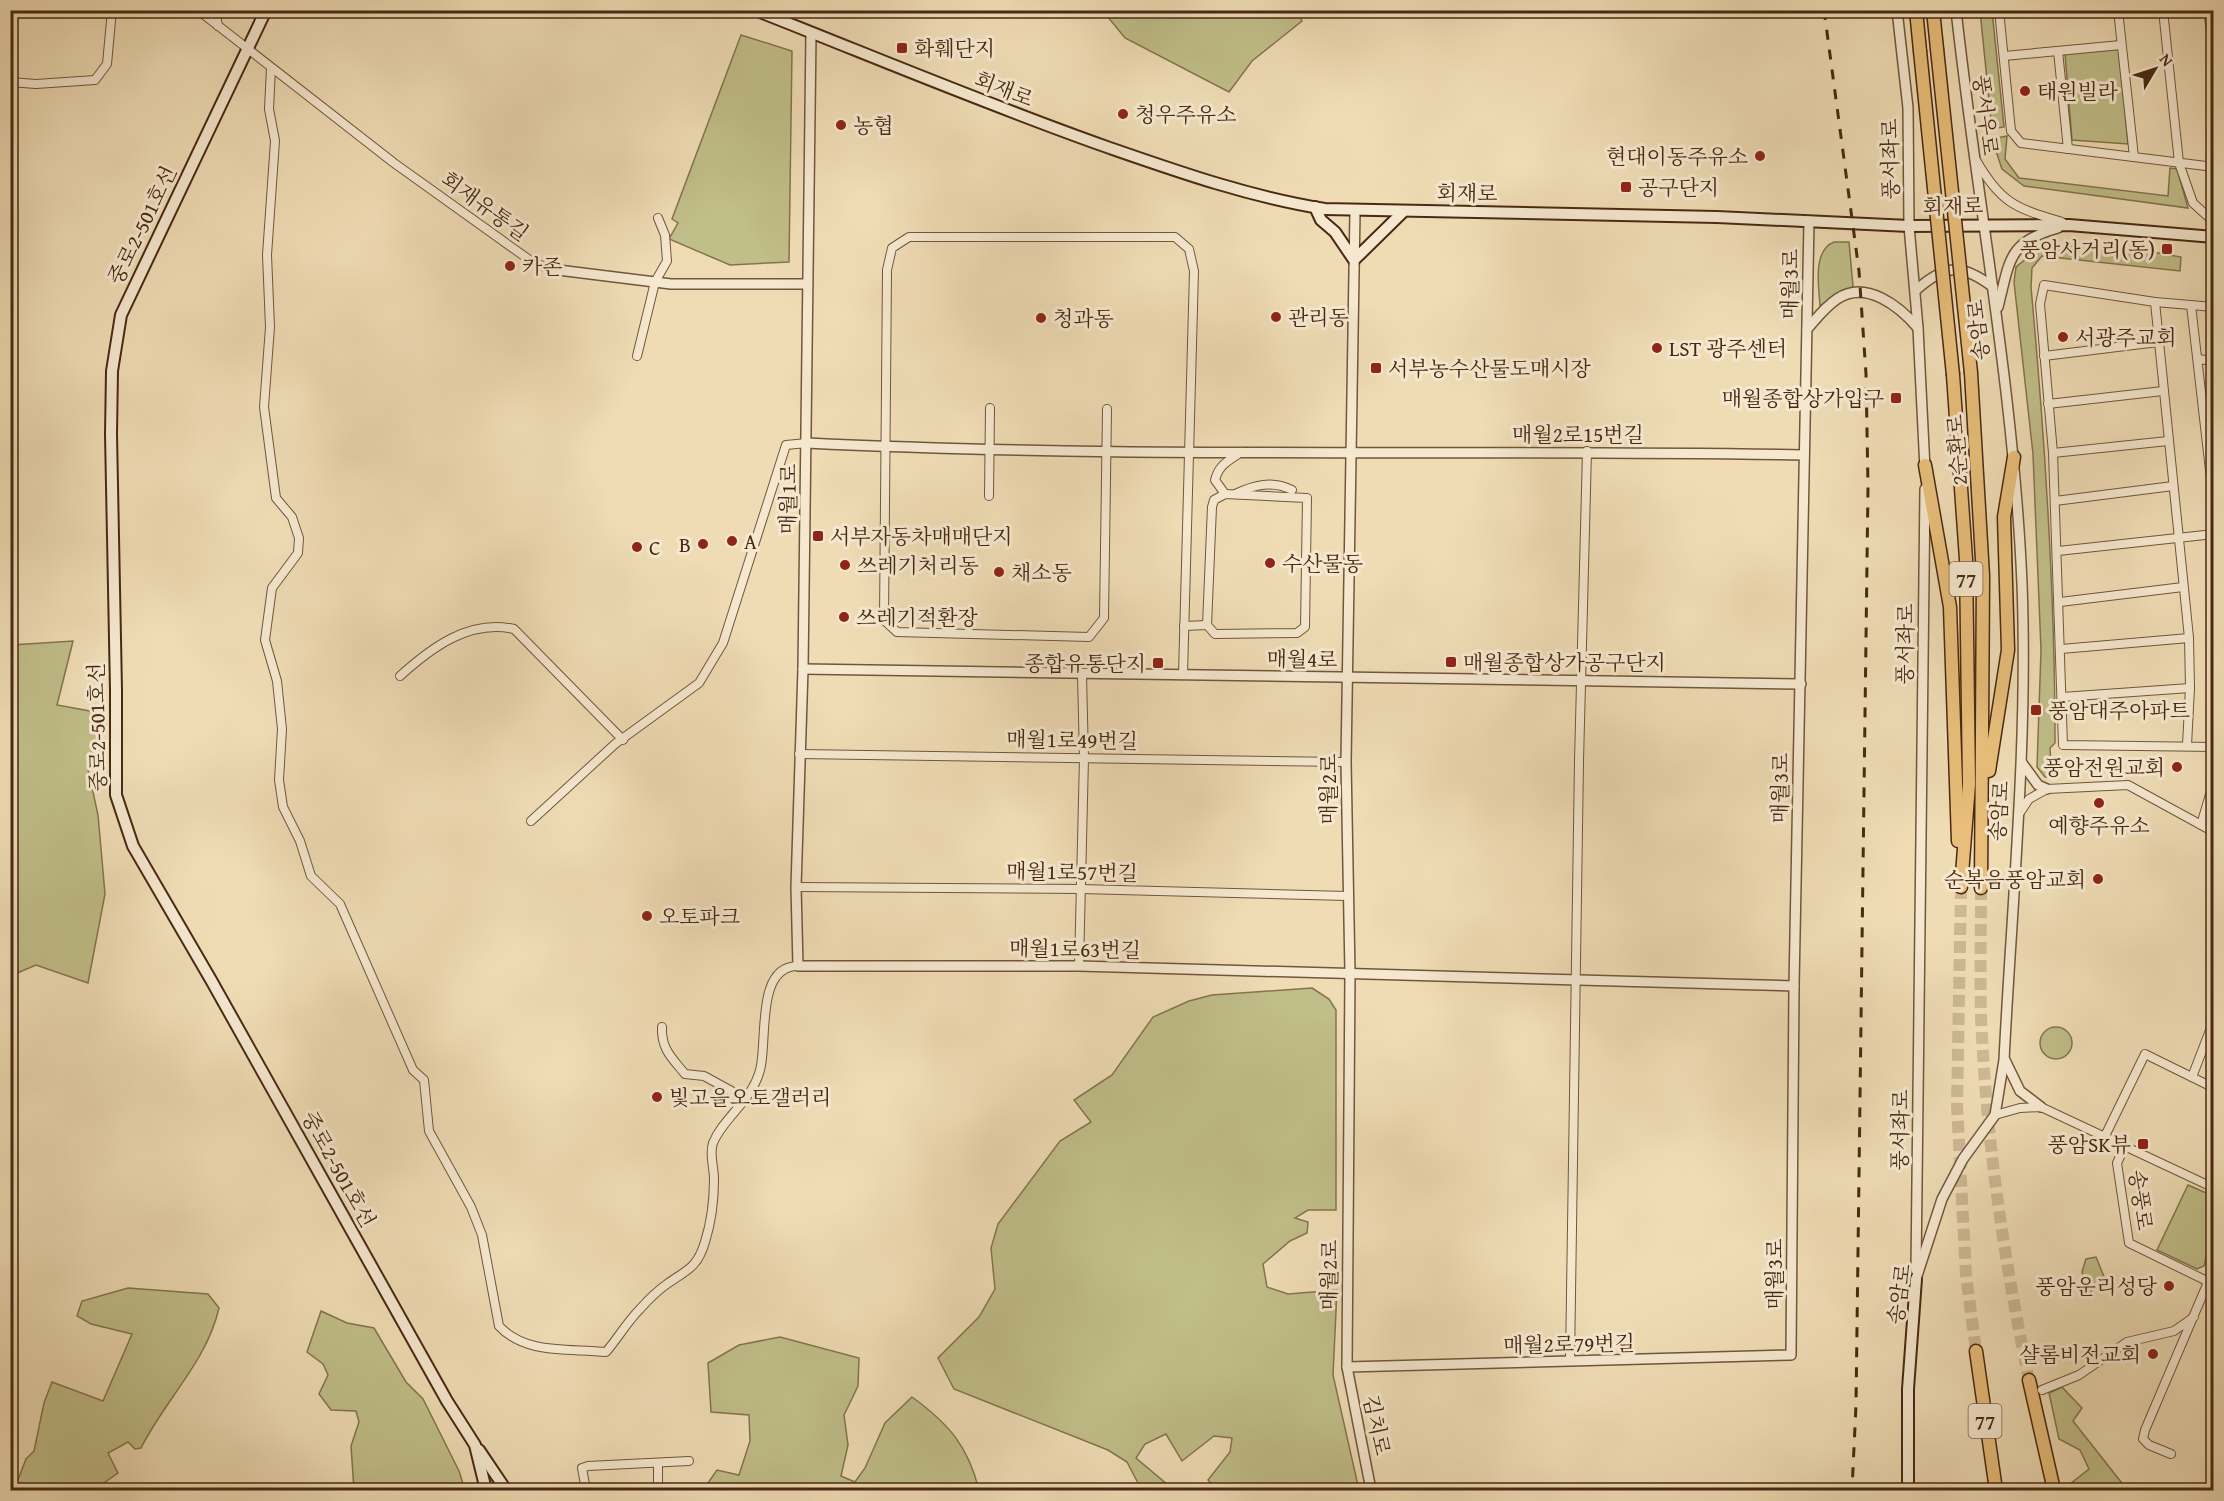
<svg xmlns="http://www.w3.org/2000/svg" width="2224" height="1501" font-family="'Gentium Book Plus','Noto Serif KR',serif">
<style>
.green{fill:#c0be89;stroke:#84744e;stroke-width:1.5}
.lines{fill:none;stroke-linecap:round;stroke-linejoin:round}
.trunk-tunnel{stroke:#ceb895;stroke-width:12;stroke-dasharray:12 6;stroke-linecap:butt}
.minor-casing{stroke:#72563c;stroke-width:10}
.tertiary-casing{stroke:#72563c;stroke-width:12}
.secondary-casing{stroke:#492913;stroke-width:14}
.trunk-casing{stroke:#492913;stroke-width:15}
.minor{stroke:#f5e8cf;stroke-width:8}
.tertiary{stroke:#f5e8cf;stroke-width:9}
.secondary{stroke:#f5e8cf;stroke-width:10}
.trunk{stroke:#e8be7a;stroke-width:12}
.rail{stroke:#492913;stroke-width:3;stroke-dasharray:10 10;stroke-linecap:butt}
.trunk-bridge-casing{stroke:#492913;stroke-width:15;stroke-linecap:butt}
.trunk-bridge{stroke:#e8be7a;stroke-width:12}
.poi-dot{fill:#8f2418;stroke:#f5e8cf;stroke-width:2}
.labels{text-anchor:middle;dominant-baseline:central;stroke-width:6;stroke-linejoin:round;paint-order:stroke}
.shield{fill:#f5e8cf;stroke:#7d624b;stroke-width:1.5}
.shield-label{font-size:20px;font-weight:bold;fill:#492913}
.poi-label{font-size:21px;fill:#492913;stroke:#f5e8cf;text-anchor:start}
.street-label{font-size:21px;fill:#492913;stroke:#f5e8cf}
</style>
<rect width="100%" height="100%" fill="#efdcb5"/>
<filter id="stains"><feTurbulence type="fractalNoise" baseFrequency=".00333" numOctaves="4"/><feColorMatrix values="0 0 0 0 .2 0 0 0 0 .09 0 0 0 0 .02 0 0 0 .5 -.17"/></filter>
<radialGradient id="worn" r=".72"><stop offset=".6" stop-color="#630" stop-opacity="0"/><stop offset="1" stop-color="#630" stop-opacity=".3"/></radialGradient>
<g class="green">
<path d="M1103 11H1298L1302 21 1252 61 1229 92 1125 38Z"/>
<path d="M1980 11H1992L2004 127 1992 129Z"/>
<path d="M741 35 792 51 789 262 730 265 669 239 678 223 672 219Z"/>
<path d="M2119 48 2128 144 2072 140 2065 54Z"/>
<path d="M2007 136 2005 159 2019 178 2168 196 2170 168 2177 169 2188 208 2024 186 2002 169 1992 139Z"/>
<path d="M1834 242H1849L1854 297 1831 299 1820 306C1819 287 1812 251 1834 242Z"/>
<path d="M2084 245 2129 248 2181 257 2180 271 2042 256 2032 268 2031 287C2045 439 2055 591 2055 743L2050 748 2052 777H2045L2037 767 2041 650 2033 454 2014 282 2016 267 2042 246 2061 248Z"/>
<path d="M73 641 57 705 95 712 99 757 88 769 98 815 105 894 88 983 36 965 10 976 11 645Z"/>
<path d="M1312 988 1329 999 1336 1010V1210H1308L1295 1218 1308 1222 1307 1233 1290 1241 1263 1264 1267 1287 1288 1294 1337 1290 1333 1375 1359 1490H1217L1208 1480 1230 1452 1232 1438 1214 1436 1182 1461 1166 1434 1145 1444 1136 1458 1174 1490H1132L1139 1485 1127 1462 1108 1450 954 1389 938 1358 979 1317 995 1289 991 1248 998 1224 1060 1141 1091 1122 1074 1100 1112 1075 1153 1017 1189 1001 1212 995Z"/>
<circle cx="2056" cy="1043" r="16"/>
<path d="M2188 1185 2213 1196V1227L2204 1266 2197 1269 2157 1250Z"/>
<path d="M2096 1257 2105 1279 2089 1293 2082 1272 2086 1259Z"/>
<path d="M128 1288 208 1294 219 1308C207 1361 165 1400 141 1448L135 1449 128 1442 108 1453 118 1473 104 1483 107 1490H14L26 1459 34 1451 44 1403 52 1382 103 1401 132 1334 91 1324 77 1316 82 1301Z"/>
<path d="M321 1311 347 1323 374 1328 406 1382 423 1399 459 1471 465 1490H354L351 1446 359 1422 356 1411 331 1410 319 1394 328 1375 323 1364 307 1352Z"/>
<path d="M780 1337 859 1358 858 1386 844 1415 848 1445 841 1476 855 1482 865 1468 885 1423 912 1397C949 1424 968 1446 979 1490H703L717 1470 739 1475 750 1441 749 1415 711 1412 708 1363 739 1345Z"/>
<path d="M2062 1387 2082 1408 2073 1421 2125 1487 2134 1490H2071L2070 1484 2089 1469 2080 1450 2059 1439 2049 1393Z"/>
</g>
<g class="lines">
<g class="trunk-tunnel">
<path d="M1961 887 1957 1105 1966 1275 1976 1351"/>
<path d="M1981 888C1981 931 1980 973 1981 1016 1986 1139 2004 1260 2029 1380"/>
</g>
<defs>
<g id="minor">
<path d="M198 10 394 163 531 261 550 269"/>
<path d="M215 10 218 26"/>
<path d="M1999 10 2011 131 2021 143 2214 167"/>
<path d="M2118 10 2134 157"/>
<path d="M2163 10 2179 163 2193 203 2214 222"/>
<path d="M2208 10 2214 53"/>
<path d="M2058 51 2068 149"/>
<path d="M2004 56 2121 45"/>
<path d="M271 68 269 109 275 141 267 255 270 327 264 407 276 498 292 517 299 538 298 553 272 588 265 640 277 681 282 729 279 780 283 807 300 841 311 876 340 904 413 1070 424 1080 429 1131 471 1207 482 1235 499 1326C526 1355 569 1348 606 1352 618 1338 627 1322 640 1309 648 1300 657 1291 667 1284 686 1270 697 1269 705 1242 711 1223 714 1199 714 1179 714 1167 709 1154 713 1143 723 1118 752 1101 760 1070 768 1041 755 966 798 966"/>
<path d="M10 82 36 84 95 80 107 64 112 10"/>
<path d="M1976 160C2001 204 2016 208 2062 222"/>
<path d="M2155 302 2189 638 2190 688 2187 745"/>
<path d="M2191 305 2214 505"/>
<path d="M2214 307 2155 302 2044 285 2040 304 2053 453 2063 745 2214 747"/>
<path d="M637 356 655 282 667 261 665 235 658 218"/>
<path d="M2044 356 2158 342"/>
<path d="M2198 359 2214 361"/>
<path d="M2048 404 2163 391"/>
<path d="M1107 409 1104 618 1089 637 897 632 884 620 887 270 892 248 909 237H1175L1189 249 1194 271 1183 675"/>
<path d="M2053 453 2168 441"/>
<path d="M1225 494 1307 498 1305 627 1297 633 1215 634 1207 625 1212 507 1214 500Z"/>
<path d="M1225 494 1215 480C1219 464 1229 461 1241 452"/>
<path d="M1235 494C1254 485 1272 480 1292 490"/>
<path d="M989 496 990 408"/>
<path d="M2055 501 2173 486"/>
<path d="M2058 551 2214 534"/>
<path d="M2060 602 2183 587"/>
<path d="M1184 626 1207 625"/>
<path d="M2061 649 2189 638"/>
<path d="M400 676C431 648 469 619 514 629L623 740"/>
<path d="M2062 697 2190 688"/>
<path d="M799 754 1346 762"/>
<path d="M2019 814 2029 799 2047 789 2128 785 2214 832"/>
<path d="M531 821 615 744 699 683 723 643 786 445 807 443"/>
<path d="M2201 825 2214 781"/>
<path d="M796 887 1081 889 1347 896"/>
<path d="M1079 966 1084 758 1082 675"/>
<path d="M662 1027C661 1049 672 1058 685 1074L704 1076 746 1099"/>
<path d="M2192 1077 2214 1020"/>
<path d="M1995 1115 2020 1108 2041 1107 2214 1188"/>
<path d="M2105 1136 2145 1054 2214 1088"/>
<path d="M2125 1146 2117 1163 2129 1243 2209 1282"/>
<path d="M1570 1361 1579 761 1587 451"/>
<path d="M2042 1390 2079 1375 2127 1342 2174 1331 2194 1317"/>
<path d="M2171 1454 2149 1445 2143 1439 2145 1430 2214 1268"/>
<path d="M658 1463V1490"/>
<path d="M586 1490 582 1468 588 1466 689 1461"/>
</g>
<g id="tertiary">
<path d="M1897 10 1908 108 1909 226 1918 328 1925 469"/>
<path d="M811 33 803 669 796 887 798 966H1079L1794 986"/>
<path d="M1355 211 1346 762 1350 973 1347 1367 1371 1490"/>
<path d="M550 269 671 284H807"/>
<path d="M1915 291C1945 264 1961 263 1993 287"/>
<path d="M1998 307C2010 261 2007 242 2058 228"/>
<path d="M1807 329C1816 319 1825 307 1837 299 1866 279 1900 307 1918 328"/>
<path d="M807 443C1139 459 1472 449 1804 455"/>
<path d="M803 669 1801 684"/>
<path d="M2022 763 2038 785 2047 789"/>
<path d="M2005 1060 2020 1091 2041 1107"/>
<path d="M1916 1270 1925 489"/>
<path d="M1916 1279 1942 1199 1963 1159 1995 1115 2004 1060C2012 901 2028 743 2022 584 2014 391 1977 202 1956 10"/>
<path d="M1347 1367 1791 1355 1794 986 1809 221"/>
</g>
<g id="secondary">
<path d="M266 10 121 315 112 371 111 434 116 690V795L133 846 211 980 447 1401 475 1445 486 1490"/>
<path d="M755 10C872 56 988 105 1107 147 1179 172 1250 197 1325 209L1717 217 1909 226 2069 225 2214 237"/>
<path d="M1315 207 1321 220 1335 232 1354 260 1404 211"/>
<path d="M479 1450 506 1490"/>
<path d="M1908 1490V1389L1916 1279"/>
</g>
<g id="trunk">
<path d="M1916 10 1920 51"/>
<path d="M1933 10 1937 49"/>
<path d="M1971 373 1983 576 1981 888"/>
<path d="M1953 375 1966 559 1969 784 1961 887"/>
<path d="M1925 465 1950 607 1958 841"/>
<path d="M1989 771 2008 650 2004 517 2014 457"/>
<path d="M1976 1351 1996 1490"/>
<path d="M2029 1380 2054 1490"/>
</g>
</defs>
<use href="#minor" class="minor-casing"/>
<use href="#tertiary" class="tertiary-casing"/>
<use href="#secondary" class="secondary-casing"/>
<use href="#trunk" class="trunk-casing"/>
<use href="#minor" class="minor"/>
<use href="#tertiary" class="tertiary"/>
<use href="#secondary" class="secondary"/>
<use href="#trunk" class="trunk"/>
<path class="rail" d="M1824 10 1859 271 1866 374 1868 486 1856 1405 1852 1490"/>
<defs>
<g id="trunk-bridge">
<path d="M1937 49 1971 373"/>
<path d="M1920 51 1953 375"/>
</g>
</defs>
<use href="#trunk-bridge" class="trunk-bridge-casing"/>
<use href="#trunk-bridge" class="trunk-bridge"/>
</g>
<g class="poi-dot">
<rect x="896" y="42" width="12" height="12" rx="3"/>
<circle cx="2025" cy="91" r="6"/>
<circle cx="1123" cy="114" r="6"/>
<circle cx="841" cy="125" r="6"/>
<circle cx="1760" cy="156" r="6"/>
<rect x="1620" y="181" width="12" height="12" rx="3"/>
<rect x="2161" y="243" width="12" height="12" rx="3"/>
<circle cx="510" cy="266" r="6"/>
<circle cx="1276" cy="317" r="6"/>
<circle cx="1041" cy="318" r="6"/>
<circle cx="2063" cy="337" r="6"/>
<circle cx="1657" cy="348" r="6"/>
<rect x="1370" y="362" width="12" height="12" rx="3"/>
<rect x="1890" y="392" width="12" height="12" rx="3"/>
<rect x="812" y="530" width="12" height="12" rx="3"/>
<circle cx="732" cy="541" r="6"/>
<circle cx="703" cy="544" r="6"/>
<circle cx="637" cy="547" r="6"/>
<circle cx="1270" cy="563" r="6"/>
<circle cx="845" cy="565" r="6"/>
<circle cx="999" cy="572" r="6"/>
<circle cx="844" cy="617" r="6"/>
<rect x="1445" y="656" width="12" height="12" rx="3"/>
<rect x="1152" y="657" width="12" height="12" rx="3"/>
<rect x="2030" y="704" width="12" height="12" rx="3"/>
<circle cx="2177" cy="767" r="6"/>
<circle cx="2099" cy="803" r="6"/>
<circle cx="2098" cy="879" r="6"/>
<circle cx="647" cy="916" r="6"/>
<circle cx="657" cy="1097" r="6"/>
<rect x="2137" y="1138" width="12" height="12" rx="3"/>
<circle cx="2169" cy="1286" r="6"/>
<circle cx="2153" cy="1354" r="6"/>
</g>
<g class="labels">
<g class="shield">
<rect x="1949.5" y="562" width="33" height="34" rx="4.5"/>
<rect x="1968.5" y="1404" width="33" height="34" rx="4.5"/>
</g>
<g class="shield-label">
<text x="1966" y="579">77</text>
<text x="1985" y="1421">77</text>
</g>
<g class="poi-label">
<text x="914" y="48">화훼단지</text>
<text x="2037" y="91">태원빌라</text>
<text x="1135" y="114">청우주유소</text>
<text x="853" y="125">농협</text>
<text x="1748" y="156" text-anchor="end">현대이동주유소</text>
<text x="1638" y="187">공구단지</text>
<text x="2155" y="249" text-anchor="end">풍암사거리(동)</text>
<text x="522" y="266">카존</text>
<text x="1288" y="317">관리동</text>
<text x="1053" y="318">청과동</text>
<text x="2075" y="337">서광주교회</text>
<text x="1669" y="348">LST 광주센터</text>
<text x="1388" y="368">서부농수산물도매시장</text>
<text x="1884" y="398" text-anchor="end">매월종합상가입구</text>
<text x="830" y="536">서부자동차매매단지</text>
<text x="744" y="541">A</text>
<text x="691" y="544" text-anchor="end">B</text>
<text x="649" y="547">C</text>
<text x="1282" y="563">수산물동</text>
<text x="857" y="565">쓰레기처리동</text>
<text x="1011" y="572">채소동</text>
<text x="856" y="617">쓰레기적환장</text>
<text x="1463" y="662">매월종합상가공구단지</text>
<text x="1146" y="663" text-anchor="end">종합유통단지</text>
<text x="2048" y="710">풍암대주아파트</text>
<text x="2165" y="767" text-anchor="end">풍암전원교회</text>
<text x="2099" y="825" text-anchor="middle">예향주유소</text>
<text x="2086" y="879" text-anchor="end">순복음풍암교회</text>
<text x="659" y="916">오토파크</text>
<text x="669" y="1097">빛고을오토갤러리</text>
<text x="2131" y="1144" text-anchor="end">풍암SK뷰</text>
<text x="2157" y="1286" text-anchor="end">풍암운리성당</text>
<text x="2141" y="1354" text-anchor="end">샬롬비전교회</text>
</g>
<g class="street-label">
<text transform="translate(1004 89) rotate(21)">회재로</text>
<text transform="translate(1986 115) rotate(83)">풍서우로</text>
<text transform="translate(1890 159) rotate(-91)">풍서좌로</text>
<text transform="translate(1467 193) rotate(1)">회재로</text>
<text transform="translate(485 206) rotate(36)">회재유통길</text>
<text transform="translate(1953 206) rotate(-1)">회재로</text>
<text transform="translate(142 225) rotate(-64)">중로2-501호선</text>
<text transform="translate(1790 284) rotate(-89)">매월3로</text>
<text transform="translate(1978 330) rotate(-96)">송암로</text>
<text x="1578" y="434">매월2로15번길</text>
<text transform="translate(1957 450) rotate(-94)">2순환로</text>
<text transform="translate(788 499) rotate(-89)">매월1로</text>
<text transform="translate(1905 644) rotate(-89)">풍서좌로</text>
<text transform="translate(1302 659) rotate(1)">매월4로</text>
<text transform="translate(97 727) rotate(-91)">중로2-501호선</text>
<text transform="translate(1072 740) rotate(1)">매월1로49번길</text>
<text transform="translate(1780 788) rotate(-89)">매월3로</text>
<text transform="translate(1328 789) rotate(-90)">매월2로</text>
<text transform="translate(1999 811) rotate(-86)">송암로</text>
<text transform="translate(1072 872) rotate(1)">매월1로57번길</text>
<text transform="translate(1075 949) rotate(1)">매월1로63번길</text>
<text transform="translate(1900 1130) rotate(-89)">풍서좌로</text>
<text transform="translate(339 1169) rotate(61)">중로2-501호선</text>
<text transform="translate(2141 1200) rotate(82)">송풍로</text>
<text transform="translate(1774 1274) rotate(-90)">매월3로</text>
<text transform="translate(1329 1275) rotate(-89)">매월2로</text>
<text transform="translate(1899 1294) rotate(-82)">송암로</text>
<text transform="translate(1569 1344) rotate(-1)">매월2로79번길</text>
<text transform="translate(1377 1425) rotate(78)">김치로</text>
</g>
</g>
<rect width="2224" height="1501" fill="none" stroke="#efdcb5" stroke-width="36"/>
<rect x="12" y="12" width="2200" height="1477" fill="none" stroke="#492913" stroke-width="3"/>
<rect x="18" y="18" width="2188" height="1465" fill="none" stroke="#492913" stroke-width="1.5"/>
<g transform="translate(2155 69) rotate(51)" stroke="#f5e8cf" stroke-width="4.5" paint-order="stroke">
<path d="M0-4.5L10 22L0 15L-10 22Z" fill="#492913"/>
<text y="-9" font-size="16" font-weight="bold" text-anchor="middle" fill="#492913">N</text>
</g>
<rect width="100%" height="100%" filter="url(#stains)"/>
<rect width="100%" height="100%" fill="url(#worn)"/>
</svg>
